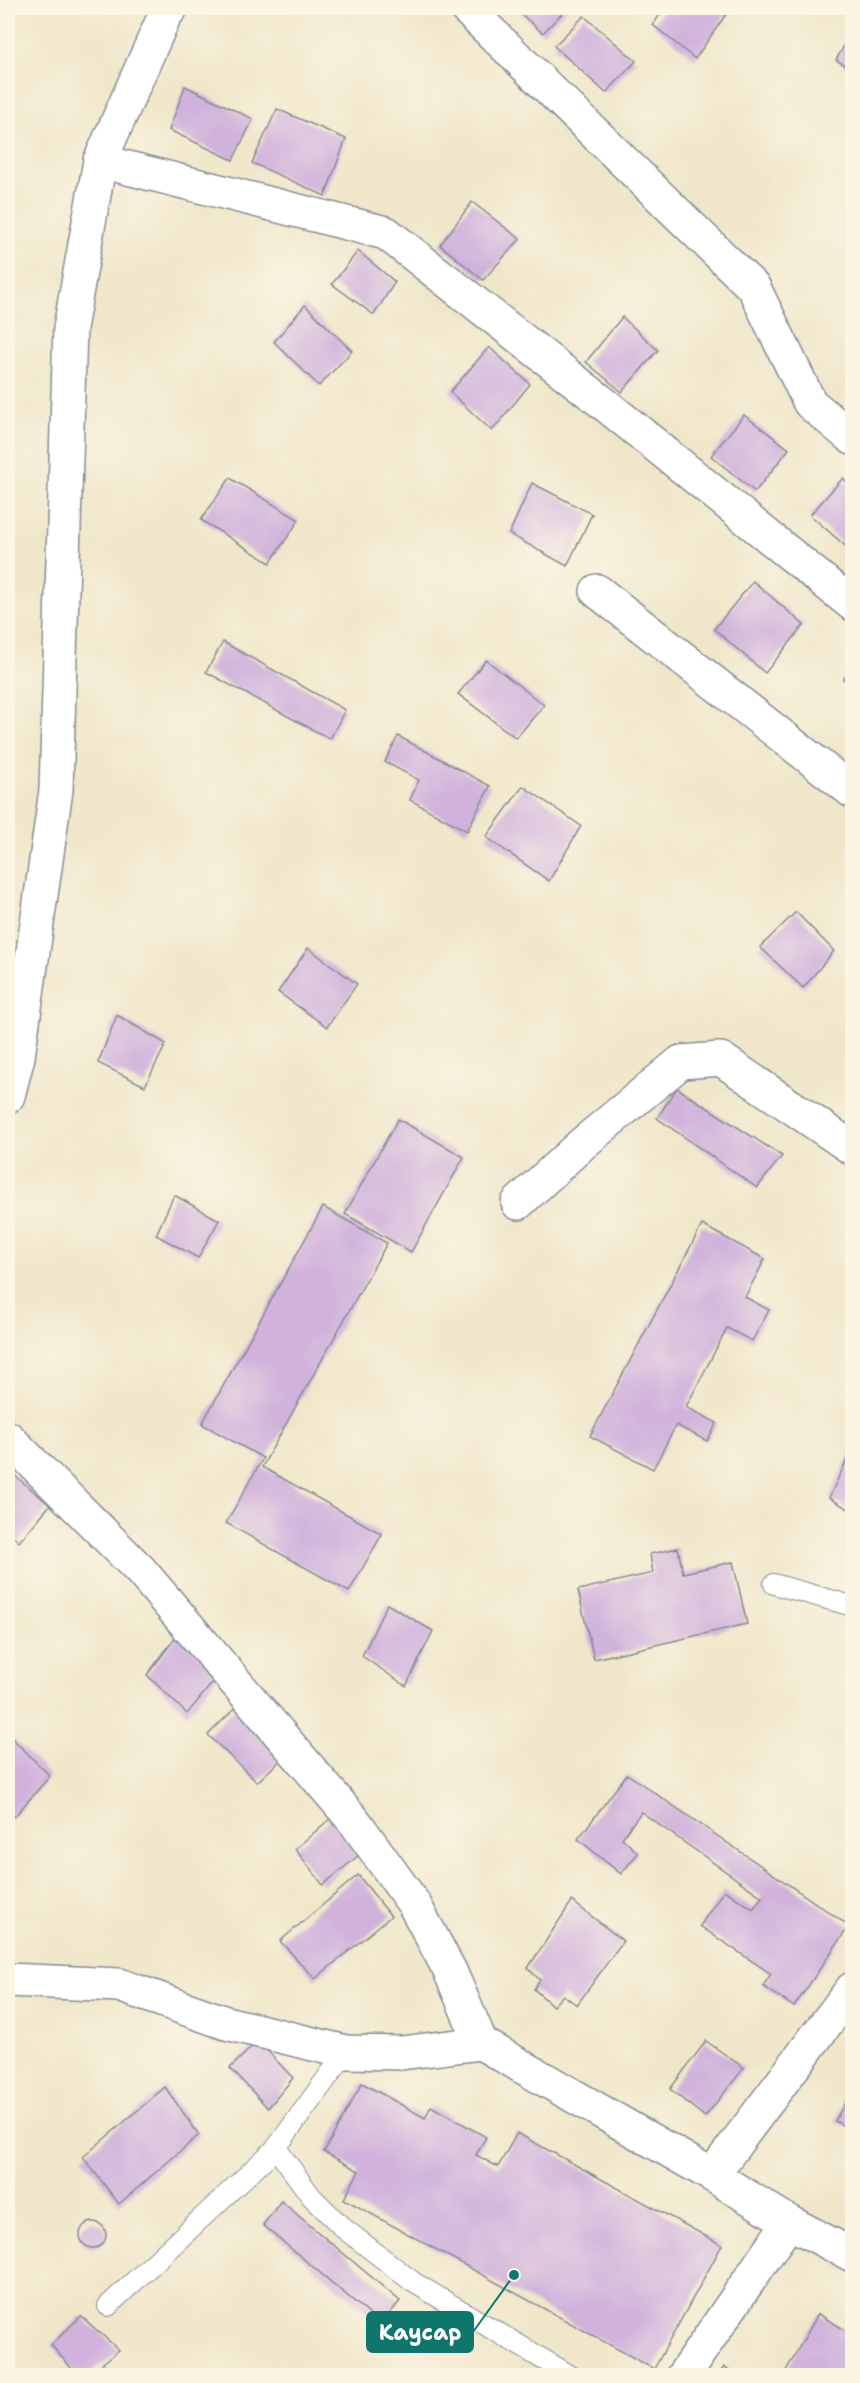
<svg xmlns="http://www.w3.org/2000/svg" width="860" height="2383" font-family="'Shantell Sans',sans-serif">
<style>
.building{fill:#d0b2dc}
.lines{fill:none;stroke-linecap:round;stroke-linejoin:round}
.service-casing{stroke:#868b94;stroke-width:22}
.minor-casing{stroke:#868b94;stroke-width:36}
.service{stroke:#fff;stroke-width:20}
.minor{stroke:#fff;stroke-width:33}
.leader{fill:none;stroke:#0f766e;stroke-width:2}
.callout-dot{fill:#0f766e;stroke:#fcf5e5;stroke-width:2}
.callout{fill:#0f766e;stroke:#0f766e;stroke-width:2}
.callout-label{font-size:22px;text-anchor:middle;font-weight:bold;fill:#fff}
</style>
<rect width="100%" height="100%" fill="#fcf5e5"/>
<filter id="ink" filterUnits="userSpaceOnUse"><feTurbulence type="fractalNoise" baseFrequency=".0167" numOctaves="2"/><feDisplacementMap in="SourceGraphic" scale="12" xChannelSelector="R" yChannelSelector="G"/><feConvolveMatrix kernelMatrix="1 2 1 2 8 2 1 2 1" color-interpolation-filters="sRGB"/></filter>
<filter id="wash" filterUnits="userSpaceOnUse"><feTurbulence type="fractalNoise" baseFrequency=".008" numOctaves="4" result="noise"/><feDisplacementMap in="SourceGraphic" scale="24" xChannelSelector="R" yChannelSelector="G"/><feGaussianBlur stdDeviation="1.35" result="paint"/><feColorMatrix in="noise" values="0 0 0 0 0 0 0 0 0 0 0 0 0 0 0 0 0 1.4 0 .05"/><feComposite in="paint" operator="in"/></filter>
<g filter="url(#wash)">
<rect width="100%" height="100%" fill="#f0e7ca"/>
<g id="blocks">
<g class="building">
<path d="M514 8H567L543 33Z"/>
<path d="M664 8H725L729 10 695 59 653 25Z"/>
<path d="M584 16 636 61 606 93 554 46Z"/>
<path d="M852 32V69L836 60Z"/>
<path d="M185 86 253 119 233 160 169 130Z"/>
<path d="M277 109 346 139 325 196 252 163Z"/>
<path d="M472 202 520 239 483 280 440 245Z"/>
<path d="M358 251 395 282 374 315 332 284Z"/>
<path d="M305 305 352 351 319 386 274 342Z"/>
<path d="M622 317 658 350 622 392 586 362Z"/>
<path d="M489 347 530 384 492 431 450 392Z"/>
<path d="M744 415 789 449 755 492 711 456Z"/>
<path d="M230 478 299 520 270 563 201 520Z"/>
<path d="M843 478 852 487V544L849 549 810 515Z"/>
<path d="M532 483 592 514 567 566 509 534Z"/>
<path d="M753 581 804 625 765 673 714 629Z"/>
<path d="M223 642 345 710 330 739 206 672Z"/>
<path d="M486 660 544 705 516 738 458 694Z"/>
<path d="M852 670V687L843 679Z"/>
<path d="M398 736 490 786 467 831 410 800 419 780 385 762Z"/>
<path d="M523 786 581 826 549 881 486 837Z"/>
<path d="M796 912 834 951 803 988 760 947Z"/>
<path d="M308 948 357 984 327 1027 278 992Z"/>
<path d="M117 1015 166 1044 145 1086 98 1063Z"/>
<path d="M677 1088 782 1156 757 1188 657 1118Z"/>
<path d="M398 1119 464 1157 411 1252 345 1214Z"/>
<path d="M174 1195 219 1220 198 1258 156 1235Z"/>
<path d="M323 1207 387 1243 262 1467 382 1534 349 1592 226 1523 263 1458 202 1424Z"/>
<path d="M702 1225 765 1259 745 1297 769 1310 752 1341 727 1328 686 1407 717 1423 707 1441 676 1425 653 1469 590 1436Z"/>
<path d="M852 1449V1511L829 1498Z"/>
<path d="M8 1470 50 1505 19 1542 8 1531Z"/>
<path d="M678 1548 683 1573 733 1562 747 1624 594 1659 578 1590 653 1573 650 1554Z"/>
<path d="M387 1604 433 1631 406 1686 362 1656Z"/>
<path d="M178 1634 219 1675 187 1714 147 1675Z"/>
<path d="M235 1708 284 1757 257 1782 208 1735Z"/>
<path d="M10 1736 50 1776 14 1817 8 1810V1739Z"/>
<path d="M627 1774 849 1926 794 2007 763 1986 771 1974 700 1926 724 1890 753 1909 762 1897 641 1812 622 1838 638 1853 621 1874 578 1839Z"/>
<path d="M331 1818 359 1855 323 1885 295 1849Z"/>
<path d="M358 1875 391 1916 315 1979 280 1941Z"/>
<path d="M572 1901 623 1941 577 2005 563 1995 553 2006 534 1989 540 1980 528 1968Z"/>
<path d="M258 2041 293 2078 268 2108 230 2068Z"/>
<path d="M706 2041 744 2068 705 2117 670 2089Z"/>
<path d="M362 2083 425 2118 431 2106 486 2137 476 2155 498 2167 517 2133 722 2245 654 2369 344 2199 359 2171 324 2152Z"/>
<path d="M165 2087 199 2135 119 2204 83 2157Z"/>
<path d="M852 2089V2130L835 2121Z"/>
<path d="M281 2201 400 2301 381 2324 263 2225Z"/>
<circle cx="93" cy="2235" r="13"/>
<path d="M818 2314 852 2334V2376H783Z"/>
<path d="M81 2316 119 2350 87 2376H78L51 2345Z"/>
<path d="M724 2367 740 2376H718Z"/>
</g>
</g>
</g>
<g filter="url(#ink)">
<use href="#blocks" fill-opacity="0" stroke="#868b94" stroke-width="1.5"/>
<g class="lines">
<defs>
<g id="service">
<path d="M774 1584 852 1606"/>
<path d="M276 2148 311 2196 342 2227 413 2282 571 2376"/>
<path d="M108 2306 276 2148 346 2052"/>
</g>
<g id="minor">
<path d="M466 8 754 288 810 403 852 438"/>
<path d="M100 161 386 233 607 406 852 604"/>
<path d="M597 591 852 791"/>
<path d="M8 1096 18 1057 56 790 70 328 100 161 165 15 171 8"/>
<path d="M518 1203 582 1144 681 1062 721 1059 852 1148"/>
<path d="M8 1438 140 1570 355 1822 414 1904 450 1971 481 2043"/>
<path d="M8 1980 119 1985 226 2023 346 2052 401 2053 481 2043 712 2175 789 2222 852 2255"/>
<path d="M712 2175 852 1989"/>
<path d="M683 2376 789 2222"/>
</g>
</defs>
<use href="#service" class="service-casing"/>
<use href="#minor" class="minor-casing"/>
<use href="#service" class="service"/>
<use href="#minor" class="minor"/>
</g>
</g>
<path class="leader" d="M514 2275L473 2332"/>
<circle class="callout-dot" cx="514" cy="2275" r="6"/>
<rect class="callout" x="367" y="2312" width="106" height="40" rx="6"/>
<g class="callout-label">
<text x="420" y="2340">Каусар</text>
</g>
<rect width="860" height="2383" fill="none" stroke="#fcf5e5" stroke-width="30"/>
</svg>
